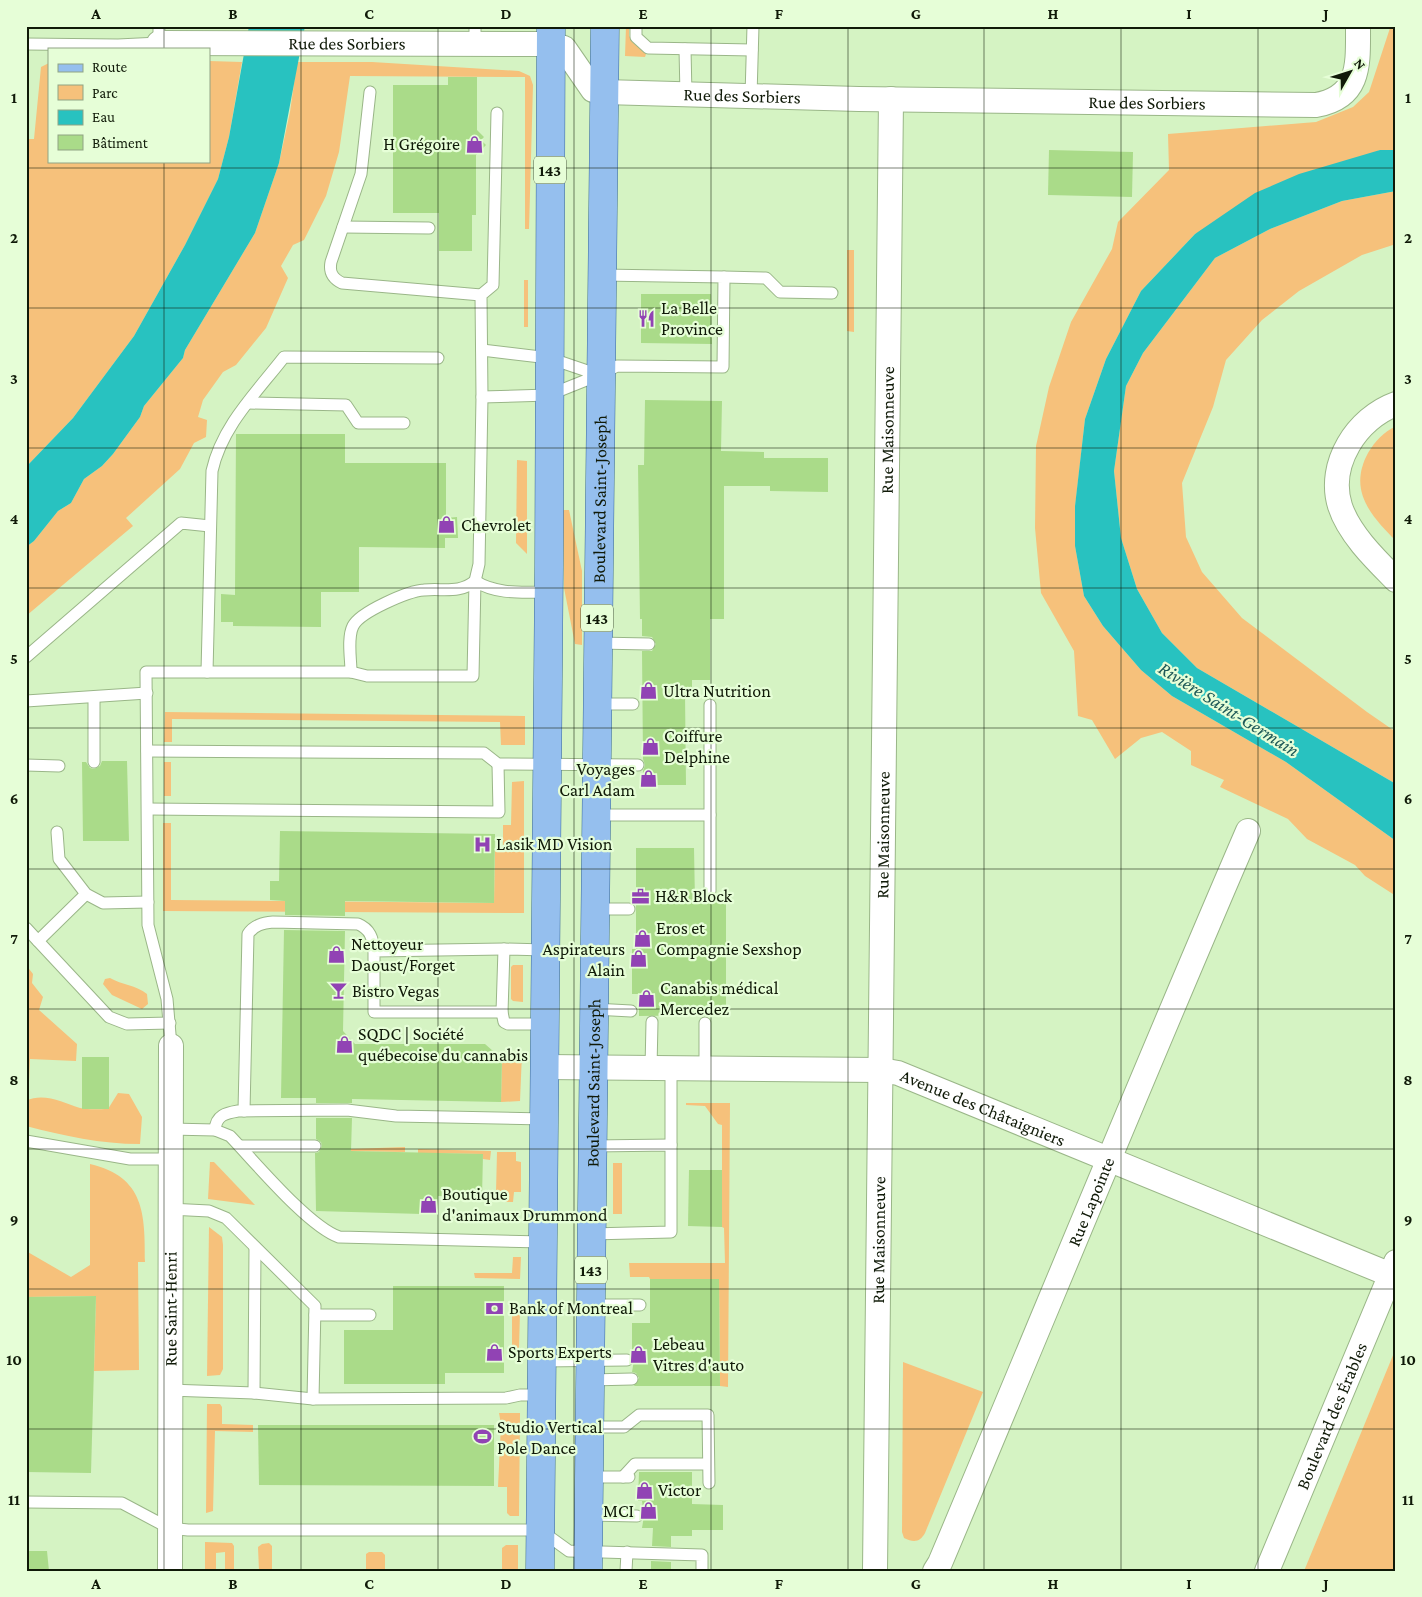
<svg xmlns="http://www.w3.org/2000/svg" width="1422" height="1597" font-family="'Crimson Pro',serif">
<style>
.green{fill:#f6c17b}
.water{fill:#28c2c0}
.building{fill:#aadb89}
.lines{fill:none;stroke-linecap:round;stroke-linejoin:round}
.service-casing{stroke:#9ab688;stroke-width:13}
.minor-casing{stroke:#9ab688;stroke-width:26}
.primary-casing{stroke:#396996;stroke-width:29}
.service{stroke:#fff;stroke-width:11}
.minor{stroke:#fff;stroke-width:24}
.primary{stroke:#95bfee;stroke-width:28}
.grid{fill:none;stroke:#101a08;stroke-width:1;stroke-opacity:0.55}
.labels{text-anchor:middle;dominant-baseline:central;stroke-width:4.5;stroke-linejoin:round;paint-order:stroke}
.shield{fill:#e6fed7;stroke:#505e46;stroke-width:1}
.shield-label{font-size:16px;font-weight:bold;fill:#101a08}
.street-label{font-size:18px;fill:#101a08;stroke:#e6fed7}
.poi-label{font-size:18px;fill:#101a08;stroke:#e6fed7;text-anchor:start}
.water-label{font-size:19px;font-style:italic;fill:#1e5958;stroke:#e6fed7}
.neatline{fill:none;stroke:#101a08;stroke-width:2}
.grid-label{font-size:16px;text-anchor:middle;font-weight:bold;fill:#101a08}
</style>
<rect width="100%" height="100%" fill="#d5f3c3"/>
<g class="green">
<path d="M417 26V28L305 27V26Z"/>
<path d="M626 26H629V36L646 54 645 57 625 56Z"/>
<path d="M1390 28 1396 31V150H1380L1195 234 1141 291 1106 359 1085 419 1075 507V546L1084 596 1103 626 1141 670 1172 696 1286 762 1396 841V896L1365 876 1355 865 1307 839 1288 819 1220 787 1224 780 1191 765V751L1162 732 1141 738 1115 759 1092 720 1078 716 1074 651 1041 593 1035 528 1036 446 1049 387 1071 322 1112 249 1118 222 1169 170 1168 134 1316 122 1353 107 1369 92Z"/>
<path d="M209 61 242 62 229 137 218 179 185 245 134 336 73 418 26 467V139H34L41 67 49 63V161H209Z"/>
<path d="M297 62H372L519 71 530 76 533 85 529 229H525V77L350 76 339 152 326 196 304 240 293 245 281 266 288 278 266 328 236 365 223 372 203 400 198 417 207 420 206 437 194 443 180 469 126 518 133 526 26 616V547L34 541 58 511 71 503 84 479 102 466 113 454 140 417 144 406 183 358 185 350 255 233 279 163 290 112Z"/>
<path d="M1396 191V244L1362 255 1299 291 1262 320 1226 360 1213 407 1182 483 1186 537 1202 572 1242 618 1367 712 1396 732V784L1197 668 1162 633 1137 589 1121 538 1114 471 1126 386 1143 353 1215 258 1270 229 1342 201Z"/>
<path d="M847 250H854V332L847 331Z"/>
<rect x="524" y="280" width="4" height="47"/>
<path d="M1396 426V541C1370 515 1348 490 1368 453 1375 441 1384 432 1396 426Z"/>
<path d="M517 460 527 461V554L516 543Z"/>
<path d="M563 510H569L582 571V645L575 644 564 588Z"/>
<path d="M165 712 525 716V745H501L500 722 172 719V742H164Z"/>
<rect x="164" y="762" width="7" height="34"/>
<path d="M524 781V913L163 911V823H171V900L494 903 495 848 503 847V825H511L512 782Z"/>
<path d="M26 965 33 974 32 983 43 997 39 1010 77 1044 76 1061 30 1059 29 1082 26 1086Z"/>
<path d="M513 965H523V1002L513 1001 511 999V967Z"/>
<path d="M110 978C122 985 136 985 147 994L148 1004 142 1009 112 995 103 984 105 979Z"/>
<path d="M522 1053 520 1101 501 1102 502 1059Z"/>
<path d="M118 1093 129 1094 142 1117 140 1144C100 1144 65 1136 26 1126V1101C44 1092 63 1103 80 1108 89 1110 100 1109 108 1109Z"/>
<path d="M686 1103H730L728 1387 720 1386 719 1279H650L649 1277H630L629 1263H725L724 1228 722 1227V1125L718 1124 705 1106 686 1105Z"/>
<path d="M405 1147V1152L350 1151 351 1149Z"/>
<path d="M418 1149 491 1151 490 1160 483 1159V1154L418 1153Z"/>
<path d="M497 1152H516V1161L521 1162V1192H514L513 1202H502V1193L496 1192Z"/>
<path d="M210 1162H214L255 1205 208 1199Z"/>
<rect x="613" y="1163" width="9" height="51"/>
<path d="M90 1164C145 1177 145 1214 145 1262H138L139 1370 94 1371 96 1296 26 1297V1251L71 1277 90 1265Z"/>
<path d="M209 1227 222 1237 223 1245V1369L220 1375 207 1376Z"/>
<path d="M513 1257H521L520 1279 475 1278 474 1273H512Z"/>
<path d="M512 1311H520L519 1349H512Z"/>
<path d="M1396 1348V1571H1304Z"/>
<path d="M903 1362 983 1392 925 1533C920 1542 914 1543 904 1538L902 1532Z"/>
<path d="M207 1404H220L222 1407V1424L253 1425V1432L215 1431 213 1511 206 1513Z"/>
<path d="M499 1413H520L519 1516H510L507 1513V1487H498L501 1424Z"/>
<path d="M205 1542 232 1543 234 1546V1571H225V1552L216 1553V1570L219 1571H205Z"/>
<path d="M269 1543 272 1546V1571H259L258 1547 262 1544Z"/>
<path d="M506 1545H518V1571H502V1548Z"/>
<path d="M369 1552H382L385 1555V1571H366V1554Z"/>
</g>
<g class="water">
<path d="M249 26H305L279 163 255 233 185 350 183 358 144 406 140 417 113 454 102 466 84 479 71 503 58 511 34 541 26 547V467L73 418 134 336 185 245 218 179 229 137Z"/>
<path d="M1380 150H1396V191L1342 201 1270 229 1215 258 1143 353 1126 386 1114 471 1121 538 1137 589 1162 633 1197 668 1396 784V841L1286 762 1172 696 1141 670 1103 626 1084 596 1075 546V506L1085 419 1106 359 1141 291 1195 234 1255 193 1299 174Z"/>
</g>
<g class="building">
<path d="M448 77H477V130L484 137 481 140 486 145 476 155V215H472V251H439V213H393V85H448Z"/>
<path d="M1049 150 1133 152 1132 197 1048 195Z"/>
<path d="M641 294H711L712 344 641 343Z"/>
<path d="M645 400 722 401 721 451 764 452V458H828V492L770 491V486H724V619H710V680H692V694H685L686 785H643V771L645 765 643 759 642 651H652L656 644 652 637 642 636V619H640L638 465H644Z"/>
<path d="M236 434H345V463H446V518L457 517 458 538H445V548L359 547V592H321V627L233 626V622H221V594L235 595Z"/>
<path d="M102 761H127L129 841H83L82 762H86L90 768 94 769 100 766Z"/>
<path d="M280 831 495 834 494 903 345 901V916L285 915V901L270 900V881H279Z"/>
<path d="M636 848H694L695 902H726V1015L639 1016V994H632V949H636Z"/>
<path d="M284 930 345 931 343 1031 355 1044H485L502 1059 501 1102 352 1099V1103H316V1098H281Z"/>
<rect x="82" y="1057" width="27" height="52"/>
<path d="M316 1118H352L351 1151 483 1154 482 1197 438 1196 437 1210 422 1209V1214L316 1211 315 1153 319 1152 322 1146 321 1142 316 1139Z"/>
<path d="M689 1170H722V1227L688 1226Z"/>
<path d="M650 1279H719L720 1386H634L639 1378 636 1373 632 1372 634 1360 632 1354V1323H650Z"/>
<path d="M393 1286H504V1373H445V1384H344V1330H393Z"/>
<path d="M96 1296 91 1473 26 1472V1297Z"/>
<path d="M258 1425H494V1486L259 1485Z"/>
<path d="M639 1472H692V1504L723 1505V1530H692V1536H671V1547L652 1546 653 1528H642L644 1516 642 1501H638Z"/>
<path d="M26 1551H47L49 1571H26Z"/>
<path d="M651 1561 671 1562V1571H651Z"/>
</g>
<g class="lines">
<defs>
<g id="service">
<path d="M475 26V43"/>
<path d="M636 26V37L648 48 752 50"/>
<path d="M26 44 118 45 159 43V26"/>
<path d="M685 49 686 95"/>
<path d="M370 92 361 174 331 262C329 272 332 278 342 283L481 295"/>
<path d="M751 96 753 26"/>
<path d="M343 227 429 228"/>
<path d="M602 275 724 277 723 367 617 366 603 373"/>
<path d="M724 277 766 278 780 292 832 293"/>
<path d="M482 350 549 358 599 375 549 395 482 397"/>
<path d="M248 403 346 405 358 423H404"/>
<path d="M475 581C497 595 523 592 548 592"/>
<path d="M597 643 649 644"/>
<path d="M26 657 181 523 210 526"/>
<path d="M207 672 212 471C222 426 256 393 284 357L438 358"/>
<path d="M351 672 367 676H473L475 581"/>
<path d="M94 697V762"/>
<path d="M26 701 147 693"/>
<path d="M597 704H633"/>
<path d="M147 751 484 753 498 764 638 765"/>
<path d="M26 765 59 766"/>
<path d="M148 809 499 812 498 764"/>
<path d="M596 815H710V705"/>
<path d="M710 815V891"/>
<path d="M57 832 59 859 86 894 103 903 148 902"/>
<path d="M596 909H629"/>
<path d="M26 928 38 941 86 894"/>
<path d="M38 941 109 1017 127 1024 170 1023"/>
<path d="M594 1009 631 1011"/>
<path d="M502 1012H374V951L504 949"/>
<path d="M545 1024H508L504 1022 502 1012 504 949 546 950"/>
<path d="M171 1046 167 999 148 925 146 672H351C351 659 347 638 353 626 360 612 408 591 424 590 442 588 460 594 475 581L479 564 482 397 481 295 493 285 497 113"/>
<path d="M651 1068 652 1022"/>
<path d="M671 1068V1145"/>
<path d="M705 1069V1023"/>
<path d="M244 1111 248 934C254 925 263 923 273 922L358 924C370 929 373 938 374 951"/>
<path d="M170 1129 215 1130 230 1136C255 1162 308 1226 339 1237L543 1242"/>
<path d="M215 1130C216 1115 226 1113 238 1111L347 1110 396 1116 545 1119"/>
<path d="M26 1141 130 1159H170"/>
<path d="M240 1146H315"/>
<path d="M169 1209 209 1211 226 1218 315 1306 313 1399"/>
<path d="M591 1234 671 1232V1145L593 1146"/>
<path d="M590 1305H640"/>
<path d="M315 1315H370"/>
<path d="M542 1361 627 1360"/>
<path d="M590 1380 632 1379"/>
<path d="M169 1390 254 1393 313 1399 506 1398 520 1395H542"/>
<path d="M254 1393 255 1247"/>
<path d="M590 1427H624L639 1415H708L709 1483"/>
<path d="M588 1477H629"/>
<path d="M623 1477 635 1464H708"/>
<path d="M26 1502 122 1503 169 1528 188 1530H540L569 1551 702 1555V1571"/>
<path d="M589 1515 637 1516"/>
<path d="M626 1571 627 1552"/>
</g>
<g id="minor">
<path id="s1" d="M159 43 550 44 564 48 593 90 604 92 859 99 1316 105C1361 97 1358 64 1358 26"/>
<path d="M1396 404C1357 418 1327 464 1340 506 1349 534 1376 560 1396 580"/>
<path id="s2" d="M545 1067 881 1070 898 1073 1396 1277"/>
<path id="s3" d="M170 1571 171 1046"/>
<path id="s4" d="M875 1571 891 99"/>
<path id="s5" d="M935 1571 940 1563C1043 1319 1143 1074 1248 831"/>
<path id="s6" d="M1267 1571 1396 1262"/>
</g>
<g id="primary">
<path d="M540 1571 549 567 551 26"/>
<path id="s7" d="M588 1571 605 26"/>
</g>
</defs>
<use href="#service" class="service-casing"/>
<use href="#minor" class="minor-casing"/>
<use href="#primary" class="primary-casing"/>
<use href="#service" class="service"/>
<use href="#minor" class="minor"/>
<use href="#primary" class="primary"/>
</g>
<path class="grid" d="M164 26V49M301 26V1571M438 26V1571M574 26V1571M711 26V1571M848 26V1571M984 26V1571M1121 26V1571M1258 26V1571M164 161V1571M26 168H1396M26 308H1396M26 448H1396M26 588H1396M26 728H1396M26 869H1396M26 1009H1396M26 1149H1396M26 1289H1396M26 1429H1396"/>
<defs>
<symbol id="shop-bare" viewBox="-9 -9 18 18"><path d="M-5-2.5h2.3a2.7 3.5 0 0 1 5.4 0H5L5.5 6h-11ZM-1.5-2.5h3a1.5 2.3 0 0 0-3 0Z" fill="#9143b4" stroke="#e6fed7" stroke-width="2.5" paint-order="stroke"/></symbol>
<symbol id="restaurant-bare" viewBox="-9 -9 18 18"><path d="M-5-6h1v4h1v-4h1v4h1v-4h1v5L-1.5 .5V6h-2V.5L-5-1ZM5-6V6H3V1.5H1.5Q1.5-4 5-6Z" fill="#9143b4" stroke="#e6fed7" stroke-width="2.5" paint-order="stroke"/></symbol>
<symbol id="hospital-bare" viewBox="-9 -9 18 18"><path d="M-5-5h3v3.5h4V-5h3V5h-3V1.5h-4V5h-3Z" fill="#9143b4" stroke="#e6fed7" stroke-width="2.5" paint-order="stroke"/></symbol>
<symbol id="office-bare" viewBox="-9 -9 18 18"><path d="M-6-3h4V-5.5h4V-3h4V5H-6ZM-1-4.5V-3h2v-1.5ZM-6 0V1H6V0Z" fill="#9143b4" stroke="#e6fed7" stroke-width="2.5" paint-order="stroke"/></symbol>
<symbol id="bar-bare" viewBox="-9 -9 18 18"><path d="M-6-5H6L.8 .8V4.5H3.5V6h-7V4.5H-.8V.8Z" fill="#9143b4" stroke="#e6fed7" stroke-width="2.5" paint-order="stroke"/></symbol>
<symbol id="bank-bare" viewBox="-9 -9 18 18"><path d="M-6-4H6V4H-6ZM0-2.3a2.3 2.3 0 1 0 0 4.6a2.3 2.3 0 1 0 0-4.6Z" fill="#9143b4" stroke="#e6fed7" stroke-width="2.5" paint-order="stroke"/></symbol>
<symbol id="stadium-bare" viewBox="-9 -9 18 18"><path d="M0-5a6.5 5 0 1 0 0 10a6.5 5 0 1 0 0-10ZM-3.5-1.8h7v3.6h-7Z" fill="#9143b4" stroke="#e6fed7" stroke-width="2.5" paint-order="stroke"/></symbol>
</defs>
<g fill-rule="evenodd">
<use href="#shop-bare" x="462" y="132" width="25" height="25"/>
<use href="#restaurant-bare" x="634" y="306" width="25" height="25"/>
<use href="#shop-bare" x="434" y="512" width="25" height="25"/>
<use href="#shop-bare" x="636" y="678" width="25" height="25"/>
<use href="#shop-bare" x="638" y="734" width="25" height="25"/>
<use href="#shop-bare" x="636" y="766" width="25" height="25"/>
<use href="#hospital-bare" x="470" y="832" width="25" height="25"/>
<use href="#office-bare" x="628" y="884" width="25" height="25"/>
<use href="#shop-bare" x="630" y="926" width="25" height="25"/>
<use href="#shop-bare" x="324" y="942" width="25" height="25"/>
<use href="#shop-bare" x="626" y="946" width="25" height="25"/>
<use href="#bar-bare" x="326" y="978" width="25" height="25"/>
<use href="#shop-bare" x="634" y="986" width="25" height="25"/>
<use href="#shop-bare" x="332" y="1032" width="25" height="25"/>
<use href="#shop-bare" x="416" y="1192" width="25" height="25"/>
<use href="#bank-bare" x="482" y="1296" width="25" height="25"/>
<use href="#shop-bare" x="482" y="1340" width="25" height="25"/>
<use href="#shop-bare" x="626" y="1342" width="25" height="25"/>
<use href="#stadium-bare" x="470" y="1424" width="25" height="25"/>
<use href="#shop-bare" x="632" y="1478" width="25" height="25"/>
<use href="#shop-bare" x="636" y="1498" width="25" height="25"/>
</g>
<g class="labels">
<g class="shield">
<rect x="534" y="156.5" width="32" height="27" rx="4"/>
<rect x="581" y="604.5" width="32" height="27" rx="4"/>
<rect x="575" y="1256.5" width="32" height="27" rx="4"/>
</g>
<g class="shield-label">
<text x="550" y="170">143</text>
<text x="597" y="618">143</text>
<text x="591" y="1270">143</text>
</g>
<g class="street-label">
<text stroke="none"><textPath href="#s1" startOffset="188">Rue des Sorbiers</textPath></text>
<text stroke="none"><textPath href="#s1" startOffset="606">Rue des Sorbiers</textPath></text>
<text stroke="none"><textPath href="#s1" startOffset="1011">Rue des Sorbiers</textPath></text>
<text stroke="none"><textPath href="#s4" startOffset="1141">Rue Maisonneuve</textPath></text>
<text stroke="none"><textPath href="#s7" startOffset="1072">Boulevard Saint-Joseph</textPath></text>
<text stroke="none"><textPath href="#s4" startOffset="736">Rue Maisonneuve</textPath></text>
<text stroke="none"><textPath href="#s7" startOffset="488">Boulevard Saint-Joseph</textPath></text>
<text stroke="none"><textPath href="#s2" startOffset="445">Avenue des Châtaigniers</textPath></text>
<text stroke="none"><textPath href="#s5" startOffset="401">Rue Lapointe</textPath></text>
<text stroke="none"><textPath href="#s4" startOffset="331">Rue Maisonneuve</textPath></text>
<text stroke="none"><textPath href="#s3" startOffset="262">Rue Saint-Henri</textPath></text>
<text stroke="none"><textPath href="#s6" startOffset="168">Boulevard des Érables</textPath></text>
</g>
<g class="poi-label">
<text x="460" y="144" text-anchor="end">H Grégoire</text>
<text x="661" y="308">La Belle<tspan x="661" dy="21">Province</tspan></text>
<text x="461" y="525">Chevrolet</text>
<text x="663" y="691">Ultra Nutrition</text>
<text x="664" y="736">Coiffure<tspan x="664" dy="21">Delphine</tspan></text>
<text x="635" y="769" text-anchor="end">Voyages<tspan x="635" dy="21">Carl Adam</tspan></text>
<text x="496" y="844">Lasik MD Vision</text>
<text x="655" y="896">H&amp;R Block</text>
<text x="656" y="928">Eros et<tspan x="656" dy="21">Compagnie Sexshop</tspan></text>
<text x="351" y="944">Nettoyeur<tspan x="351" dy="21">Daoust/Forget</tspan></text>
<text x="625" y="949" text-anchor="end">Aspirateurs<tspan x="625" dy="21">Alain</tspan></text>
<text x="660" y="988">Canabis médical<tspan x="660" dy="21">Mercedez</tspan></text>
<text x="352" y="991">Bistro Vegas</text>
<text x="358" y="1034">SQDC | Société<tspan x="358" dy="21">québecoise du cannabis</tspan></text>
<text x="442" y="1194">Boutique<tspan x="442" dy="21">d'animaux Drummond</tspan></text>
<text x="509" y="1308">Bank of Montreal</text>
<text x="653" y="1344">Lebeau<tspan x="653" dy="21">Vitres d'auto</tspan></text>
<text x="508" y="1352">Sports Experts</text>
<text x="497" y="1427">Studio Vertical<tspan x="497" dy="21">Pole Dance</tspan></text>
<text x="658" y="1490">Victor</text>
<text x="634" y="1511" text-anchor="end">MCI</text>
</g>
<g class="water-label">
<text transform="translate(1229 709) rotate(32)">Rivière Saint-Germain</text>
</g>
</g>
<rect width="1422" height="1597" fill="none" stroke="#e6fed7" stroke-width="55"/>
<rect x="48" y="48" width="162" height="115" fill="#e6fed7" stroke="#90a384"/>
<rect x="58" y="64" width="25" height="8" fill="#95bfee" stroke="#90a384"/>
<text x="92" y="72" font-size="15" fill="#101a08">Route</text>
<rect x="58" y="85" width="25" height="15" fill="#f6c17b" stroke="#90a384"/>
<text x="92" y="98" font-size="15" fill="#101a08">Parc</text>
<rect x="58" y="110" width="25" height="15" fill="#28c2c0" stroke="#90a384"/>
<text x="92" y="122" font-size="15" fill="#101a08">Eau</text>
<rect x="58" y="135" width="25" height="15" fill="#aadb89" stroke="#90a384"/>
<text x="92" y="148" font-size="15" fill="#101a08">Bâtiment</text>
<g transform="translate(1350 72) rotate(51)" stroke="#e6fed7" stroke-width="4" paint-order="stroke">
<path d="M0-4L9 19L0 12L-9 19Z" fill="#101a08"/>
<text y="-8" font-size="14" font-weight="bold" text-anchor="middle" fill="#101a08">N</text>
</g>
<rect x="28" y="28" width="1366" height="1542" class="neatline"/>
<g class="grid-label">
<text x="96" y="19">A</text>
<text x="233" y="19">B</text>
<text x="369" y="19">C</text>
<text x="506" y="19">D</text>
<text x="643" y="19">E</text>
<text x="779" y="19">F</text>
<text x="916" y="19">G</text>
<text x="1053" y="19">H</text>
<text x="1189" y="19">I</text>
<text x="1326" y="19">J</text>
<text x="14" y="103">1</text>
<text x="1408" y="103">1</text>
<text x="14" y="243">2</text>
<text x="1408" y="243">2</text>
<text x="14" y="384">3</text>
<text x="1408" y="384">3</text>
<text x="14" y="524">4</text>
<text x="1408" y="524">4</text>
<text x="14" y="664">5</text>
<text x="1408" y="664">5</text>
<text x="14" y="804">6</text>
<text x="1408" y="804">6</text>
<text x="14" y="944">7</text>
<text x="1408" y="944">7</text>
<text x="14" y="1085">8</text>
<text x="1408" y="1085">8</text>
<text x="14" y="1225">9</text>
<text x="1408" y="1225">9</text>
<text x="14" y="1365">10</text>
<text x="1408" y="1365">10</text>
<text x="14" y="1505">11</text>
<text x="1408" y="1505">11</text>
<text x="96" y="1589">A</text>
<text x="233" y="1589">B</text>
<text x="369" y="1589">C</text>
<text x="506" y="1589">D</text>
<text x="643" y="1589">E</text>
<text x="779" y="1589">F</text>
<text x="916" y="1589">G</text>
<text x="1053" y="1589">H</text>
<text x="1189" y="1589">I</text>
<text x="1326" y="1589">J</text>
</g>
</svg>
